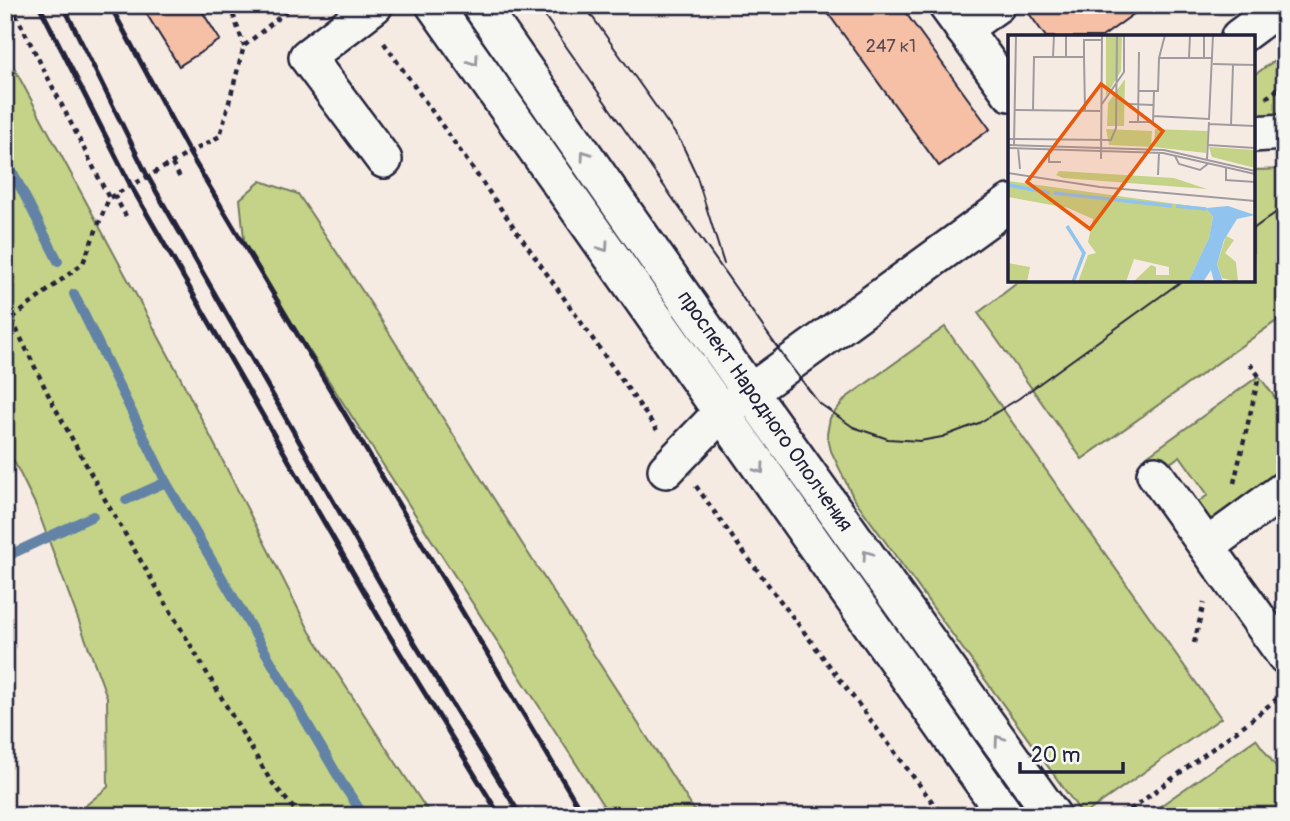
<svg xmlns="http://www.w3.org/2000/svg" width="1290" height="821" font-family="Pangolin,sans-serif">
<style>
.green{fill:#c4d387;stroke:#737a61;stroke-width:2}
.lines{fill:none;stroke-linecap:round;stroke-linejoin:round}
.stream{stroke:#6483a6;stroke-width:10}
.building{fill:#f5c0a6;stroke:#22223b;stroke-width:2}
.minor-casing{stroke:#22223b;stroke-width:40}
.path{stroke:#22223b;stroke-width:4.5;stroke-dasharray:5 5;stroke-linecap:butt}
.minor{stroke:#f6f6f2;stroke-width:35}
.tram{stroke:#22223b;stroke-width:2}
.rail{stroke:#22223b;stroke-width:5}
.oneway{stroke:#9797a0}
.labels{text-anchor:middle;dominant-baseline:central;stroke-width:6;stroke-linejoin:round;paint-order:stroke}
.number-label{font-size:18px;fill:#574a56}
.street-label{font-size:21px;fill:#22223b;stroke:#f6f6f2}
.inset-river{fill:none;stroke:#90c3ed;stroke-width:3.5}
.inset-road{fill:none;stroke:#a19ba0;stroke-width:2}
.view{fill:#e8590c;fill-opacity:0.15;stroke:#e8590c;stroke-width:3.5}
.inset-edge{fill:none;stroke:#22223b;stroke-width:3.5}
</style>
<rect width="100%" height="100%" fill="#f6ebe3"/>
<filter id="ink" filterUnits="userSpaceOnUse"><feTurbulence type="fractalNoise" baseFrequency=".0143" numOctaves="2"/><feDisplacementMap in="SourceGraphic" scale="14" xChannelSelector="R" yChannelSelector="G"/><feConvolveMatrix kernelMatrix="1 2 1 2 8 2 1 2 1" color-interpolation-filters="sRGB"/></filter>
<g filter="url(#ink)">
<g class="green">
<path d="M5 51 176 369 310 632 431 816H73L108 787 107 697 36 506 5 443Z"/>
<path d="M1285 53V116L1253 119V76Z"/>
<path d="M1285 169V315L1082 459 978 313 1021 280H1253V170Z"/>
<path d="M261 181 298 194 371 304 528 553 698 816H610L263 279 245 248 240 199Z"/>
<path d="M945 327 1221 718 1083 815 853 497 831 451 827 434 830 418 846 398Z"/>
<path d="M1259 376 1285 411V471L1212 523 1198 502 1208 495 1180 456 1158 472 1147 456Z"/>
<path d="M1256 739 1285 779V816H1146Z"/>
</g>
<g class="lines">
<g class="stream">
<path d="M5 157 58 261"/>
<path d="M74 294 166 482 342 783 364 816"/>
<path d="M126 500 166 482"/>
<path d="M5 557 93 516"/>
</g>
</g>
<g class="building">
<path d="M141 5H198L220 40 179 66Z"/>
<path d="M822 5H900L990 129 939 166Z"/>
<path d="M1023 5H1146L1102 37H1046Z"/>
</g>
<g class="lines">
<defs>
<g id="minor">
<path d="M375 5 307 57 384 160"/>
<path d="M434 5 1006 816"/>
<path d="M480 5 750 392 1053 816"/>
<path d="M946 5 1010 93"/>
<path d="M963 29 997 5"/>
<path d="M1239 37 1282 5"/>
<path d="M1253 134 1285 132"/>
<path d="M666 470 720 414 1010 203"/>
<path d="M1155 474 1285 656"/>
<path d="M1207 546 1285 489"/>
</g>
</defs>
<use href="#minor" class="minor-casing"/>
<g class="path">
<path d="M11 5 109 198"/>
<path d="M230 5 244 46"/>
<path d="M384 43 657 430"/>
<path d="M1266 98 1285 84"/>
<path d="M172 164 182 181"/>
<path d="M114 195 126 216"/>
<path d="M12 320 51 400 108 505 270 780 300 816"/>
<path d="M5 324 83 263 109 198 220 136 244 46 294 5"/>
<path d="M1280 336 1285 344"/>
<path d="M1234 483 1259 376 1247 360"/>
<path d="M696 486 733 538 943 816"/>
<path d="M1194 643 1204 603"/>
<path d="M1122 816 1251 720 1285 692"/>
</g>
<use href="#minor" class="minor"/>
<g class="tram">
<path d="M537 5 789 364 819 403 853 427 888 439 920 441 942 437 979 423 1018 399 1183 280"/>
<path d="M584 5 681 142 696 174 724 264"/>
<path d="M1253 229 1285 206"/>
</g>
<g class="rail">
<path d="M39 5 131 186 386 630 500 816"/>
<path d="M63 5 148 177 415 644 521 816"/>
<path d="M110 5 190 154 584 816"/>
</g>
</g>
<defs><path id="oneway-chevron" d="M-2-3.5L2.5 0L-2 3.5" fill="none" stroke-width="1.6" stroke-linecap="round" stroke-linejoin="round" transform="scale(1.75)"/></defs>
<g class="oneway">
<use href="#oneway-chevron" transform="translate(474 61) rotate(55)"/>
<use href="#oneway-chevron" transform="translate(585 155) rotate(-125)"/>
<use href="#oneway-chevron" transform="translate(604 247) rotate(55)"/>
<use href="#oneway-chevron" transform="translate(760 469) rotate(55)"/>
<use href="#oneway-chevron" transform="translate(867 555) rotate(-126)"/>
<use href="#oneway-chevron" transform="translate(999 740) rotate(-126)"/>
</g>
</g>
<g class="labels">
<g class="number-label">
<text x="891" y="46">247 к1</text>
</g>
<g class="street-label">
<text transform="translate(765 411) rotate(55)">проспект Народного Ополчения</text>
</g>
</g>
<g transform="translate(1008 35)">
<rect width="247" height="247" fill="#f6ebe3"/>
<path d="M98 0H114L113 36 98 61ZM117 44 116 91H99L100 68ZM98 94 144 96 143 112 101 110ZM147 94 200 96 198 118 146 112ZM201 112 247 115V133L204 122ZM51 136 166 143 199 154 55 143 48 140ZM0 146 198 173 205 182 201 203 180 247H125L143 230 148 232V240H161V232L126 224 118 247H70L80 220 88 218 80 207 85 184 60 173 0 162ZM218 201 226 205 217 218 228 227 230 247 214 243 209 229ZM0 228 22 232 19 247H0Z" fill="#c4d387"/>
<path d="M220 171 247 180 229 184 216 205 209 229 215 247H206L203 235 195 247H180L201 203 205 182 198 173Z" fill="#90c3ed"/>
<path class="inset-river" d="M0 150 42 158M46 158 164 171M168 171 198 174M59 191 76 218 65 247"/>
<path class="inset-road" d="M45 22 46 0M58 22V0M76 22 77 76M196 22V0M151 23 157 0M181 23 182 0M205 29 247 30M130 56H150L151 23H205M94 69 116 37V0M120 69 145 70M6 75 92 76M25 75 26 22H76V5H94M145 81 201 84 205 0M121 87H145L146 56M130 87 131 17M201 89 247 91M223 90 225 30M0 104 103 105 108 93 109 0M0 110 156 115 247 136M6 110 8 0M200 110 247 113M0 113 155 118 247 139M10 113 12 134M41 114V127H53M167 121 171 129 192 135 201 128M93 124 94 0M199 124 201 87M218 132V145L247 147M0 138 92 152 247 166M150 140 151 118"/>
<path class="view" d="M93 49 155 96 82 194 19 147Z"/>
<rect width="247" height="247" class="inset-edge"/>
</g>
<rect width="1290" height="821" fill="none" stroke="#f6f6f2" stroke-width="28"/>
<rect x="14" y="14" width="1262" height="793" fill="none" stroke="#22223b" stroke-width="2.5" filter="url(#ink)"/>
<path d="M1020 762v10h103v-10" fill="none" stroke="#22223b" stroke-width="3.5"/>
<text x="1031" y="762" font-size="21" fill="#22223b" stroke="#f6f6f2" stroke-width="5" paint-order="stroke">20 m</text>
</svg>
